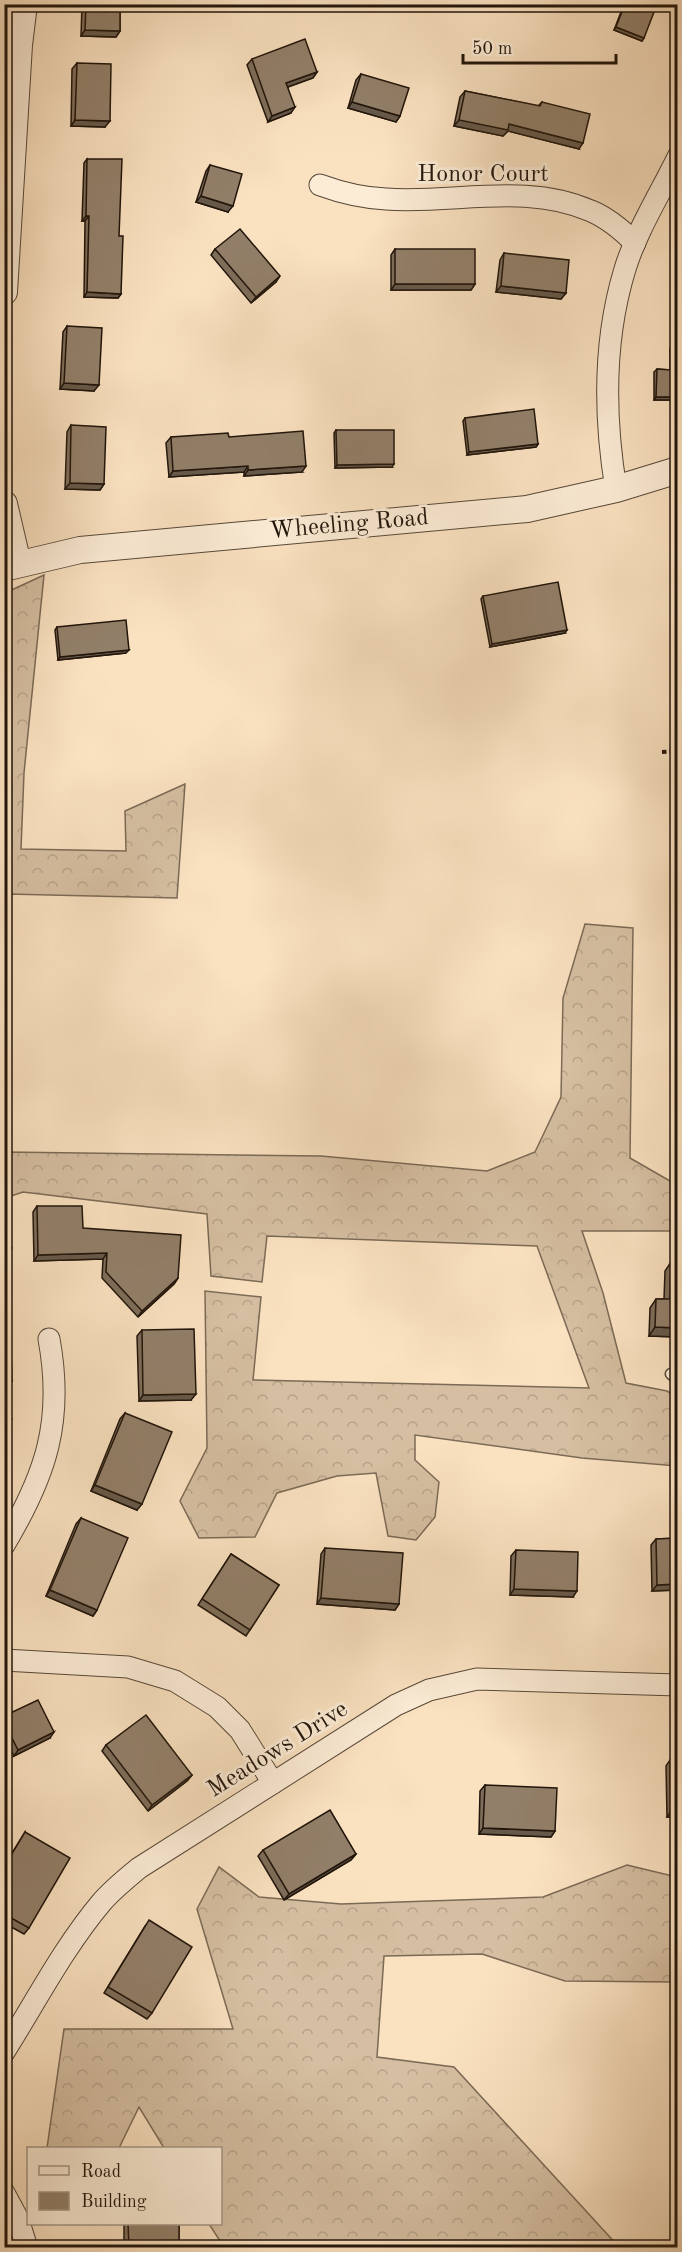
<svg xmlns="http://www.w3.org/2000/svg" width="682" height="2252" font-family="'Old Standard TT',serif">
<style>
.forest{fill:url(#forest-crowns);stroke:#7b6a56;stroke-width:1.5}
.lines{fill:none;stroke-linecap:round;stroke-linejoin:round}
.service-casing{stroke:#574838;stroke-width:13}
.minor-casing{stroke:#574838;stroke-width:23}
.tertiary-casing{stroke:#574838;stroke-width:28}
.path{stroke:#21150b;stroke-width:4;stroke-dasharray:4.5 3;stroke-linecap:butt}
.service{stroke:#fcecd6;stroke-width:10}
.minor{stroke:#fcecd6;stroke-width:21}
.tertiary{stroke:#fcecd6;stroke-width:26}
.wall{fill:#7e6d5a;stroke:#21150b;stroke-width:1.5}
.shaded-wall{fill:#66594a;stroke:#21150b;stroke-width:1.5}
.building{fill:#927f69;stroke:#21150b;stroke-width:1.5}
.labels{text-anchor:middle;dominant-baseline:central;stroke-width:6;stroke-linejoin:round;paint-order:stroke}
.street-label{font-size:24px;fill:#21150b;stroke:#fcecd6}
</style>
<defs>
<pattern id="forest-crowns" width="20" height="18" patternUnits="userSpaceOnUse" patternTransform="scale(1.5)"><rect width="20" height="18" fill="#d5bea1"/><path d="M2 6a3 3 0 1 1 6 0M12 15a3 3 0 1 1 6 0" fill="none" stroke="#b7a289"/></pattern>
</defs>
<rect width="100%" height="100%" fill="#fae1c0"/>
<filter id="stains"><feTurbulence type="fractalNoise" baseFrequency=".00333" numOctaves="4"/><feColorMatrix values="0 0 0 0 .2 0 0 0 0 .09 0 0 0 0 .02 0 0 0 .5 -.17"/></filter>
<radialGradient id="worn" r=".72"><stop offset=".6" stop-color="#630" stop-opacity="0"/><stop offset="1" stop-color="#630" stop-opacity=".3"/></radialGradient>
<g class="forest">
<path d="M44 575 24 773 21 849 126 851 125 811 185 784 177 898 7 894 5 987V593Z"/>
<path d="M585 924 633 928 630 1158 677 1185 678 1231H582L603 1293 626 1383 667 1391 677 1397V1466L582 1458 415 1435V1460L439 1482 435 1517 416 1540 388 1536 376 1473 337 1476 277 1493 255 1537 199 1538 180 1501 207 1448 205 1291 261 1297 253 1380 589 1388 537 1246 267 1236 262 1282 211 1276 207 1214 23 1192 5 1198V1152L321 1156 487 1171 535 1152 561 1097 563 998Z"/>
<path d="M627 1865 677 1877V1982L565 1981 482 1954 384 1956 377 2057 454 2067 619 2247H224L209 2224H220V2148H164L139 2107 119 2148H47L64 2029H233L197 1909 219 1867 259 1897 341 1904 543 1897Z"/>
</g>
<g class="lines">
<defs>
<path id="service" d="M671 1374 678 1379"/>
<g id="minor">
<path d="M320 185C342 193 363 198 386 199 454 204 526 182 591 211 608 218 622 230 635 243"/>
<path d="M616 489C604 416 603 341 625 269 637 230 660 194 678 157"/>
<path d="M4 1545C46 1475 64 1421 49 1339"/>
<path d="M4 1660 128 1667 175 1681 217 1707 240 1730 273 1783"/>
<path d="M4 2052C35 2003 64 1947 101 1903 112 1890 126 1879 139 1868L396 1705 429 1690 477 1679 678 1685"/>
<path d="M4 2193 18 2219 27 2248"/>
</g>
<g id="tertiary">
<path d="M4 292 19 45 24 4"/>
<path d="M4 504 18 564"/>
<path d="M4 568 80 550 527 509 616 489 678 470"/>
</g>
</defs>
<use href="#service" class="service-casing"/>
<use href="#minor" class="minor-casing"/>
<use href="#tertiary" class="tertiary-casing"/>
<path class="path" d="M662 752 678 751"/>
<use href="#service" class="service"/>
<use href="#minor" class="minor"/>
<use href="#tertiary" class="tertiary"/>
</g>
<g class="wall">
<path d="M82 4H120V31L116 37 81 36Z"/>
<path d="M478 4H501L480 10Z"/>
<path d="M624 4H657L642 41 614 30Z"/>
<path d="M252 59 317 72 313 78 288 87 291 113 268 122 247 65Z"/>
<path d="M77 63 105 127 71 126 72 69Z"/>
<path d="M361 74 400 116 396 122 348 108 356 80Z"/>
<path d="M465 91 538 106 542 102 579 149 508 131 503 136 454 126 460 97Z"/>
<path d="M87 159 121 294 118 298 84 297 85 221H82L84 163Z"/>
<path d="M210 165 228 212 196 202 206 171Z"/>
<path d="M215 249 276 282 251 303 211 255Z"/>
<path d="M395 249 475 284 471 290H391V255Z"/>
<path d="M504 253 566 293 561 299 496 292 500 260Z"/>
<path d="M67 326 94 391 60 389 63 332Z"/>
<path d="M673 345 678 400H654V372L657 369 670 370V348Z"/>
<path d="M465 418 538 444 536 447 467 455 463 421Z"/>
<path d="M71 425 104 484 100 490 65 489 67 432Z"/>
<path d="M336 430 392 467 335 468 334 433Z"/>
<path d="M171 437H229L302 472 244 476V472L169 477 166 443Z"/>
<path d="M483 596 565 633 490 647 481 599Z"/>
<path d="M57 627 126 653 58 660 55 630Z"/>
<path d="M37 1206 83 1228 178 1278 174 1284 138 1317 102 1278 103 1259 34 1261 33 1212Z"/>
<path d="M671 1262H678V1337L649 1336 650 1308 656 1299H664L665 1271Z"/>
<path d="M142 1330 191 1400 139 1401 137 1336Z"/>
<path d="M125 1413 137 1510 91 1491 120 1419Z"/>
<path d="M81 1518 97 1610 93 1616 46 1596 76 1524Z"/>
<path d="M678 1538V1590L652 1591 651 1545 656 1539Z"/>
<path d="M325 1548 399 1604 395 1610 317 1604 321 1554Z"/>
<path d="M516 1550 573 1597 510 1595 511 1556Z"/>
<path d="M231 1554 279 1585 246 1636 198 1605Z"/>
<path d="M4 1716 50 1738 14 1756 4 1737Z"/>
<path d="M106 1745 192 1775 187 1781 148 1811 102 1751Z"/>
<path d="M670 1760H678V1817H667L666 1766Z"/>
<path d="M485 1785 555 1831 551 1837 479 1834 480 1791Z"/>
<path d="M25 1832 29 1928 24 1934 4 1923V1866Z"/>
<path d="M263 1850 356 1854 351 1860 284 1900 258 1856Z"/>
<path d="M145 1926 152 2013 147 2019 104 1993Z"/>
<rect x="124" y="2223" width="55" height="24"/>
</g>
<g class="shaded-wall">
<path d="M484 4H501L480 10Z"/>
<path d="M616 27 644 38 642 41 614 30Z"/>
<path d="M85 30 120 31 116 37 81 36Z"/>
<path d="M317 72 313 78 282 89 286 83Z"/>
<path d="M352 102 400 116 396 122 348 108Z"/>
<path d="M295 107 291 113 268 122 272 116Z"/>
<path d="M75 120 110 121 105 127 71 126Z"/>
<path d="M459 120 509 124 583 143 579 149 508 131 503 136 454 126Z"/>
<path d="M201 196 233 206 228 212 196 202Z"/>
<path d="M86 216H89L85 221H82Z"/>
<path d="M280 276 276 282 251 303 256 297Z"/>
<path d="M395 284H475L471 290H391Z"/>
<path d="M501 286 566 293 561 299 496 292Z"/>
<path d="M87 292 121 294 118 298 84 297Z"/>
<path d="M64 383 99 385 94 391 60 389Z"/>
<path d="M656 397H678V400H654Z"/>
<path d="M538 444 536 447 467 455 469 452Z"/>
<path d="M394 464 392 467 335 468 337 465Z"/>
<path d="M248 466 244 472 169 477 173 471Z"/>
<path d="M306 466 302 472 244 476 248 470Z"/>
<path d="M70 483 104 484 100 490 65 489Z"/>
<path d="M567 630 565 633 490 647 492 644Z"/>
<path d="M129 650 126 653 58 660 60 657Z"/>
<path d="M107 1253 103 1259 34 1261 38 1255Z"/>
<path d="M178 1278 174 1284 138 1317 142 1311Z"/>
<path d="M655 1327 678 1328V1337L649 1336Z"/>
<path d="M12 1381 8 1388H4V1382Z"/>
<path d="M196 1394 191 1400 139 1401 143 1395Z"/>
<path d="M95 1485 142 1504 137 1510 91 1491Z"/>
<path d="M678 1584V1590L652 1591 657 1585Z"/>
<path d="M514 1589 577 1591 573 1597 510 1595Z"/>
<path d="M50 1590 97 1610 93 1616 46 1596Z"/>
<path d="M321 1598 399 1604 395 1610 317 1604Z"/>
<path d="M54 1732 50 1738 14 1756 18 1750Z"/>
<path d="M192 1775 187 1781 148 1811 152 1805Z"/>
<path d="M671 1811H678V1817H667Z"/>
<path d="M483 1828 555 1831 551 1837 479 1834Z"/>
<path d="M356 1854 351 1860 284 1900 289 1894Z"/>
</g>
<g class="building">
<path d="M86 4H120V31L85 30Z"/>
<path d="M625 4H657L644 38 616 27Z"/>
<path d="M305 39 317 72 286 83 295 107 272 116 252 59Z"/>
<path d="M77 63 111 64 110 121 75 120Z"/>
<path d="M361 74 409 88 400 116 352 102Z"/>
<path d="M465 91 540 106 542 102 590 114 583 143 509 124 508 130 459 120Z"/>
<path d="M87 159H122L119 236H123L121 294 87 292 89 216H86Z"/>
<path d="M210 165 242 174 233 206 201 196Z"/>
<path d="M240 229 280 276 256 297 215 249Z"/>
<rect x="395" y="249" width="80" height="35"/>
<path d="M504 253 569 260 566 293 501 286Z"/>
<path d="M67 326 102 328 99 385 64 383Z"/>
<path d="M673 345H678V397H656L657 369 672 370Z"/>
<path d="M534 409 538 444 469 452 465 418Z"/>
<path d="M71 425 106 427 104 484 70 483Z"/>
<path d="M336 430H394V464L337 465Z"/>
<path d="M303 431 306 466 248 470V466L173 471 171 437 228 433 229 437Z"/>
<path d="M558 582 567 630 492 644 483 596Z"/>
<path d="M126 620 129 650 60 657 57 627Z"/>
<path d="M37 1206H82L83 1228 181 1235 178 1278 142 1311 106 1272 107 1253 38 1255Z"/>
<path d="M4 1245 12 1248 4 1265Z"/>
<path d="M671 1262H678V1328L655 1327 656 1299H670Z"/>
<path d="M194 1329 196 1394 143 1395 142 1330Z"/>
<path d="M4 1349H11L12 1381 4 1382Z"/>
<path d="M125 1413 172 1432 142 1504 95 1485Z"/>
<path d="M4 1416 12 1419 4 1434Z"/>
<path d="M81 1518 128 1538 97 1610 50 1590Z"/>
<path d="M678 1538V1584L657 1585 656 1539Z"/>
<path d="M325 1548 403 1553 399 1604 321 1598Z"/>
<path d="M516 1550 578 1552 577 1591 514 1589Z"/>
<path d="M231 1554 279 1585 250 1630 202 1599Z"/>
<path d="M38 1700 54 1732 18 1750 4 1722V1716Z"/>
<path d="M146 1715 192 1775 152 1805 106 1745Z"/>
<path d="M670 1760H678V1811H671Z"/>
<path d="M485 1785 557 1788 555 1831 483 1828Z"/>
<path d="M330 1810 356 1854 289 1894 263 1850Z"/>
<path d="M25 1832 70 1858 29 1928 4 1914V1867Z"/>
<path d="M149 1920 192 1947 152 2013 108 1987Z"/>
<path d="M128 2223H179V2247H129Z"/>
</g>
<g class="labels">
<g class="street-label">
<text x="483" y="175">Honor Court</text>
<text transform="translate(349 525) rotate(-5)">Wheeling Road</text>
<text transform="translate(278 1750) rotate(-32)">Meadows Drive</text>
</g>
</g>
<rect width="682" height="2252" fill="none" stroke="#fae1c0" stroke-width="24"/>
<rect x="6" y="6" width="670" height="2240" fill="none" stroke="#21150b" stroke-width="3"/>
<rect x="12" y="12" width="658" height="2228" fill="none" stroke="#21150b" stroke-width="1.5"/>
<rect x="27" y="2147" width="195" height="78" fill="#fcecd6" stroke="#a49685" stroke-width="1.5"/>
<rect x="39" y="2166" width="30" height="9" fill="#fcecd6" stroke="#a49685" stroke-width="1.5"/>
<text x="81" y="2177" font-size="18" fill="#21150b">Road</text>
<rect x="39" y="2192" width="30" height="18" fill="#927f69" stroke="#a49685" stroke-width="1.5"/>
<text x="81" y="2207" font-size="18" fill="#21150b">Building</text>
<path d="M463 54v9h153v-9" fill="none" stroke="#21150b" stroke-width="3"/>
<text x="472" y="54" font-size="18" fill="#21150b" stroke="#fcecd6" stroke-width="4.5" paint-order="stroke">50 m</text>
<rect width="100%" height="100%" filter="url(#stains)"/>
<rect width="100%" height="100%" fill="url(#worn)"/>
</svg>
